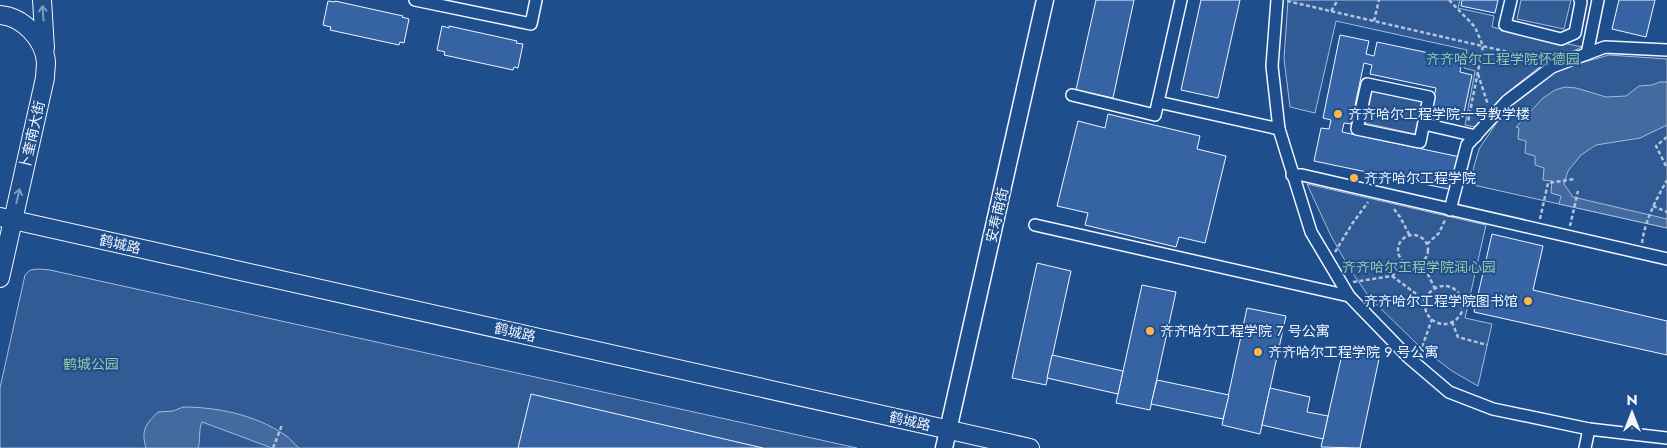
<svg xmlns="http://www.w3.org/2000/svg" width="1667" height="448" font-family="Jost,'Noto Sans SC',sans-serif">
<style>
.built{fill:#305b95;stroke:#a8bbd7}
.water{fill:#446ba0;stroke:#a8bbd7}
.building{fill:#3563a3;stroke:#f2f6ff}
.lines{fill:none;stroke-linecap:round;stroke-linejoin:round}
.street-casing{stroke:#f2f6ff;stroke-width:14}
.secondary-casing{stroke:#f2f6ff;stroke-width:19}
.primary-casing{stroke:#f2f6ff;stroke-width:20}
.path{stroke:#b3c4dc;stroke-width:2.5;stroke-dasharray:4 2.5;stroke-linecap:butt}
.street{stroke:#1f4e8c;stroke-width:11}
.secondary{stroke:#1f4e8c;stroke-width:16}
.primary{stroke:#1f4e8c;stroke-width:18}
.oneway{stroke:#7e9ac0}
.poi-dot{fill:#ffb74d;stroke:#1f4e8c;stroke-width:2}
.labels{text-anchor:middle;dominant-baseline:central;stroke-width:4;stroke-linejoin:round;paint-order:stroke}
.park-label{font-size:14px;fill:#97c8a6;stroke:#1f4e8c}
.poi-label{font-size:14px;fill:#f2f6ff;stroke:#1f4e8c;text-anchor:start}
.street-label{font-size:14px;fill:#f2f6ff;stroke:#1f4e8c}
</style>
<rect width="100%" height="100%" fill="#1f4e8c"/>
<g class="built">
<path d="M1288 0H1460L1458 8 1494 16 1492 27 1582 47 1542 65 1504 95 1476 127 1465 125 1475 71 1464 68 1467 50 1336 21 1315 113 1290 107 1284 59Z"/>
<path d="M1521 0H1571L1564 29 1517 19Z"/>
<path d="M1609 55 1667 59V228L1469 184 1479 149 1510 103 1556 70Z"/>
<path d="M1372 90 1422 101 1415 134 1365 123Z"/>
<path d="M1307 184 1486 225 1465 318 1492 324 1478 386 1452 371 1418 345 1370 298 1351 271 1331 236Z"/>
<path d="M39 269 50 270 857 448H0V388L25 275 30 270Z"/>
</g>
<g class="water">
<path d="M1660 82H1667V125L1640 138 1596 145 1581 155 1568 171 1564 184 1573 197 1667 219V228L1559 204 1561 196 1551 193 1552 181 1543 180 1544 168 1535 165V156L1525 153 1526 141 1518 139 1519 128 1516 127 1543 98 1555 90 1565 87 1576 88 1606 97 1626 96 1639 86 1652 85Z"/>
<path d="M183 407C217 407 256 415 285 435 290 438 294 444 299 448H272L202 422C198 431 201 439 198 448H146C141 430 145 425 158 412L173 411Z"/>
</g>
<g class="building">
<path d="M1096 0H1134L1113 98 1076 90Z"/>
<path d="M1201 0H1240L1218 98 1181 90Z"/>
<path d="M1462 0H1498L1495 13 1461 6Z"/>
<path d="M1619 0H1655L1646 37 1612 29Z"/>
<path d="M328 1 335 2V1L403 16 402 17 409 19 404 43 400 42 399 45 330 30 331 27 323 25Z"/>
<path d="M442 26 449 28V26L517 41 516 43 523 44 518 68 514 67 513 70 444 55 445 52 437 50Z"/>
<path d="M1340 35 1369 41 1366 54 1374 56 1377 42 1462 60 1460 72 1472 75 1463 117 1431 111 1436 88 1370 74 1372 65 1364 63 1351 124 1344 123 1342 132 1460 157 1453 190 1314 161 1321 128 1329 129 1331 120 1323 118Z"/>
<path d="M1108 114 1200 136 1197 149 1226 156 1205 243 1179 237 1176 247 1085 225 1088 213 1057 206 1078 121 1105 128Z"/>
<path d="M1492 234 1543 246 1533 290 1667 321V355L1474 312Z"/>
<path d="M1037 263 1071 271 1046 385 1012 378Z"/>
<path d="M1142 285 1176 292 1150 410 1116 403Z"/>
<path d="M1247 308 1286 316 1260 434 1222 425Z"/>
<path d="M1343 350 1379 359 1360 448 1321 447Z"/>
<path d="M1052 355 1123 371 1118 394 1047 378Z"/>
<path d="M1157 380 1229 395 1223 419 1151 404Z"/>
<path d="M1270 388 1310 397 1307 412 1328 416 1323 439 1262 425Z"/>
<path d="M531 394 763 448H518Z"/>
</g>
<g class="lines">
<defs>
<g id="street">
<path d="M415 0 531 24 536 0"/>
<path d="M1181 0 1158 102 1279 129"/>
<path d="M1277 0 1272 66 1279 129 1311 232 1349 296 1408 357 1449 392 1493 409 1589 429 1667 438"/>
<path d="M1511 0 1505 25 1561 39 1575 33 1581 2 1580 0"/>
<path d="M1587 54 1598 0"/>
<path d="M1367 84 1429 97 1420 142 1357 129Z"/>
<path d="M1072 95 1155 115 1158 102"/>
<path d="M1424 124 1476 136"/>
<path d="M1292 175H1302L1667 259"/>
<path d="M1450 210 1467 145 1507 101 1552 67 1605 47 1667 50"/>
<path d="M1035 225 1349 296"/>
<path d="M1585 448 1589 429"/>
</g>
<path id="secondary" d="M944 448 1045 0"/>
<g id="primary">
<path d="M42 0 45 48"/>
<path d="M0 15C23 17 44 39 46 62 46 67 45 73 45 78L0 278"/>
<path d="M0 217 1030 448"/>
</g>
</defs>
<use href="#street" class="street-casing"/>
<use href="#secondary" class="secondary-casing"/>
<use href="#primary" class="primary-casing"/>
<g class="path">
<path d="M1449 0 1475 27 1483 46 1468 122"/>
<path d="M1287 1 1543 60"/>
<path d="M1331 11 1338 0"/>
<path d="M1374 21 1379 0"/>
<path d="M1478 74 1488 105"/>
<path d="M1667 137 1656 146 1667 168"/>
<path d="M1653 206 1667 212"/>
<path d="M1394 209 1400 217 1410 236"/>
<path d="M1540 219 1548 183 1575 179"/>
<path d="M1570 226 1578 191"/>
<circle cx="1413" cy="250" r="15"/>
<path d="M1642 243C1645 220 1656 200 1667 180"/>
<path d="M1427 244 1439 233 1445 220"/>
<path d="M1335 252 1352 224 1368 202"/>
<path d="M1422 262 1435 289"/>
<path d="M1392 276 1426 301"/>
<path d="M1353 282 1392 276 1406 263"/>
<circle cx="1444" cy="305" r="19"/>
<path d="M1452 322 1458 337 1487 345"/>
<path d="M1420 353 1432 319"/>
<path d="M273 448 282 425"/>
</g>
<use href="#street" class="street"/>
<use href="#secondary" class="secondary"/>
<use href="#primary" class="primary"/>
</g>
<defs><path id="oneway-shaft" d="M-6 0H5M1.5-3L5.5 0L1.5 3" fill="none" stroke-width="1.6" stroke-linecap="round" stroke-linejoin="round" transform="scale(1.25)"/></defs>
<g class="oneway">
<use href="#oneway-shaft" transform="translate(43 13) rotate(-94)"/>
<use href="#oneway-shaft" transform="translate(18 196) rotate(-77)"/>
</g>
<g class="poi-dot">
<circle cx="1338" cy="114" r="5"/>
<circle cx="1354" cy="178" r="5"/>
<circle cx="1528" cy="301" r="5"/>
<circle cx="1150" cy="331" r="5"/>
<circle cx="1258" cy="352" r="5"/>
</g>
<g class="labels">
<g class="park-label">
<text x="1503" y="59">齐齐哈尔工程学院怀德园</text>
<text x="1419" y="267">齐齐哈尔工程学院润心园</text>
<text x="91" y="364">鹤城公园</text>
</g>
<g class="poi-label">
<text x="1348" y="114">齐齐哈尔工程学院一号教学楼</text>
<text x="1364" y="178">齐齐哈尔工程学院</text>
<text x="1518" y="301" text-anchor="end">齐齐哈尔工程学院图书馆</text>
<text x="1160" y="331">齐齐哈尔工程学院 7 号公寓</text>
<text x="1268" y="352">齐齐哈尔工程学院 9 号公寓</text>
</g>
<g class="street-label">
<text transform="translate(32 135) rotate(-77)">卜奎南大街</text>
<text transform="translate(997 215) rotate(-77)">安寿南街</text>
<text transform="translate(120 244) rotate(13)">鹤城路</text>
<text transform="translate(515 332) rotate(13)">鹤城路</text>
<text transform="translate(910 421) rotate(13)">鹤城路</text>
</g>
</g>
<g transform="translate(1632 413)" stroke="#1f4e8c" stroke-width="4" paint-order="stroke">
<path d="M0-4L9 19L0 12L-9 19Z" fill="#f2f6ff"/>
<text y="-8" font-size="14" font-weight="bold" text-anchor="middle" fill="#f2f6ff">N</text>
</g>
</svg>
